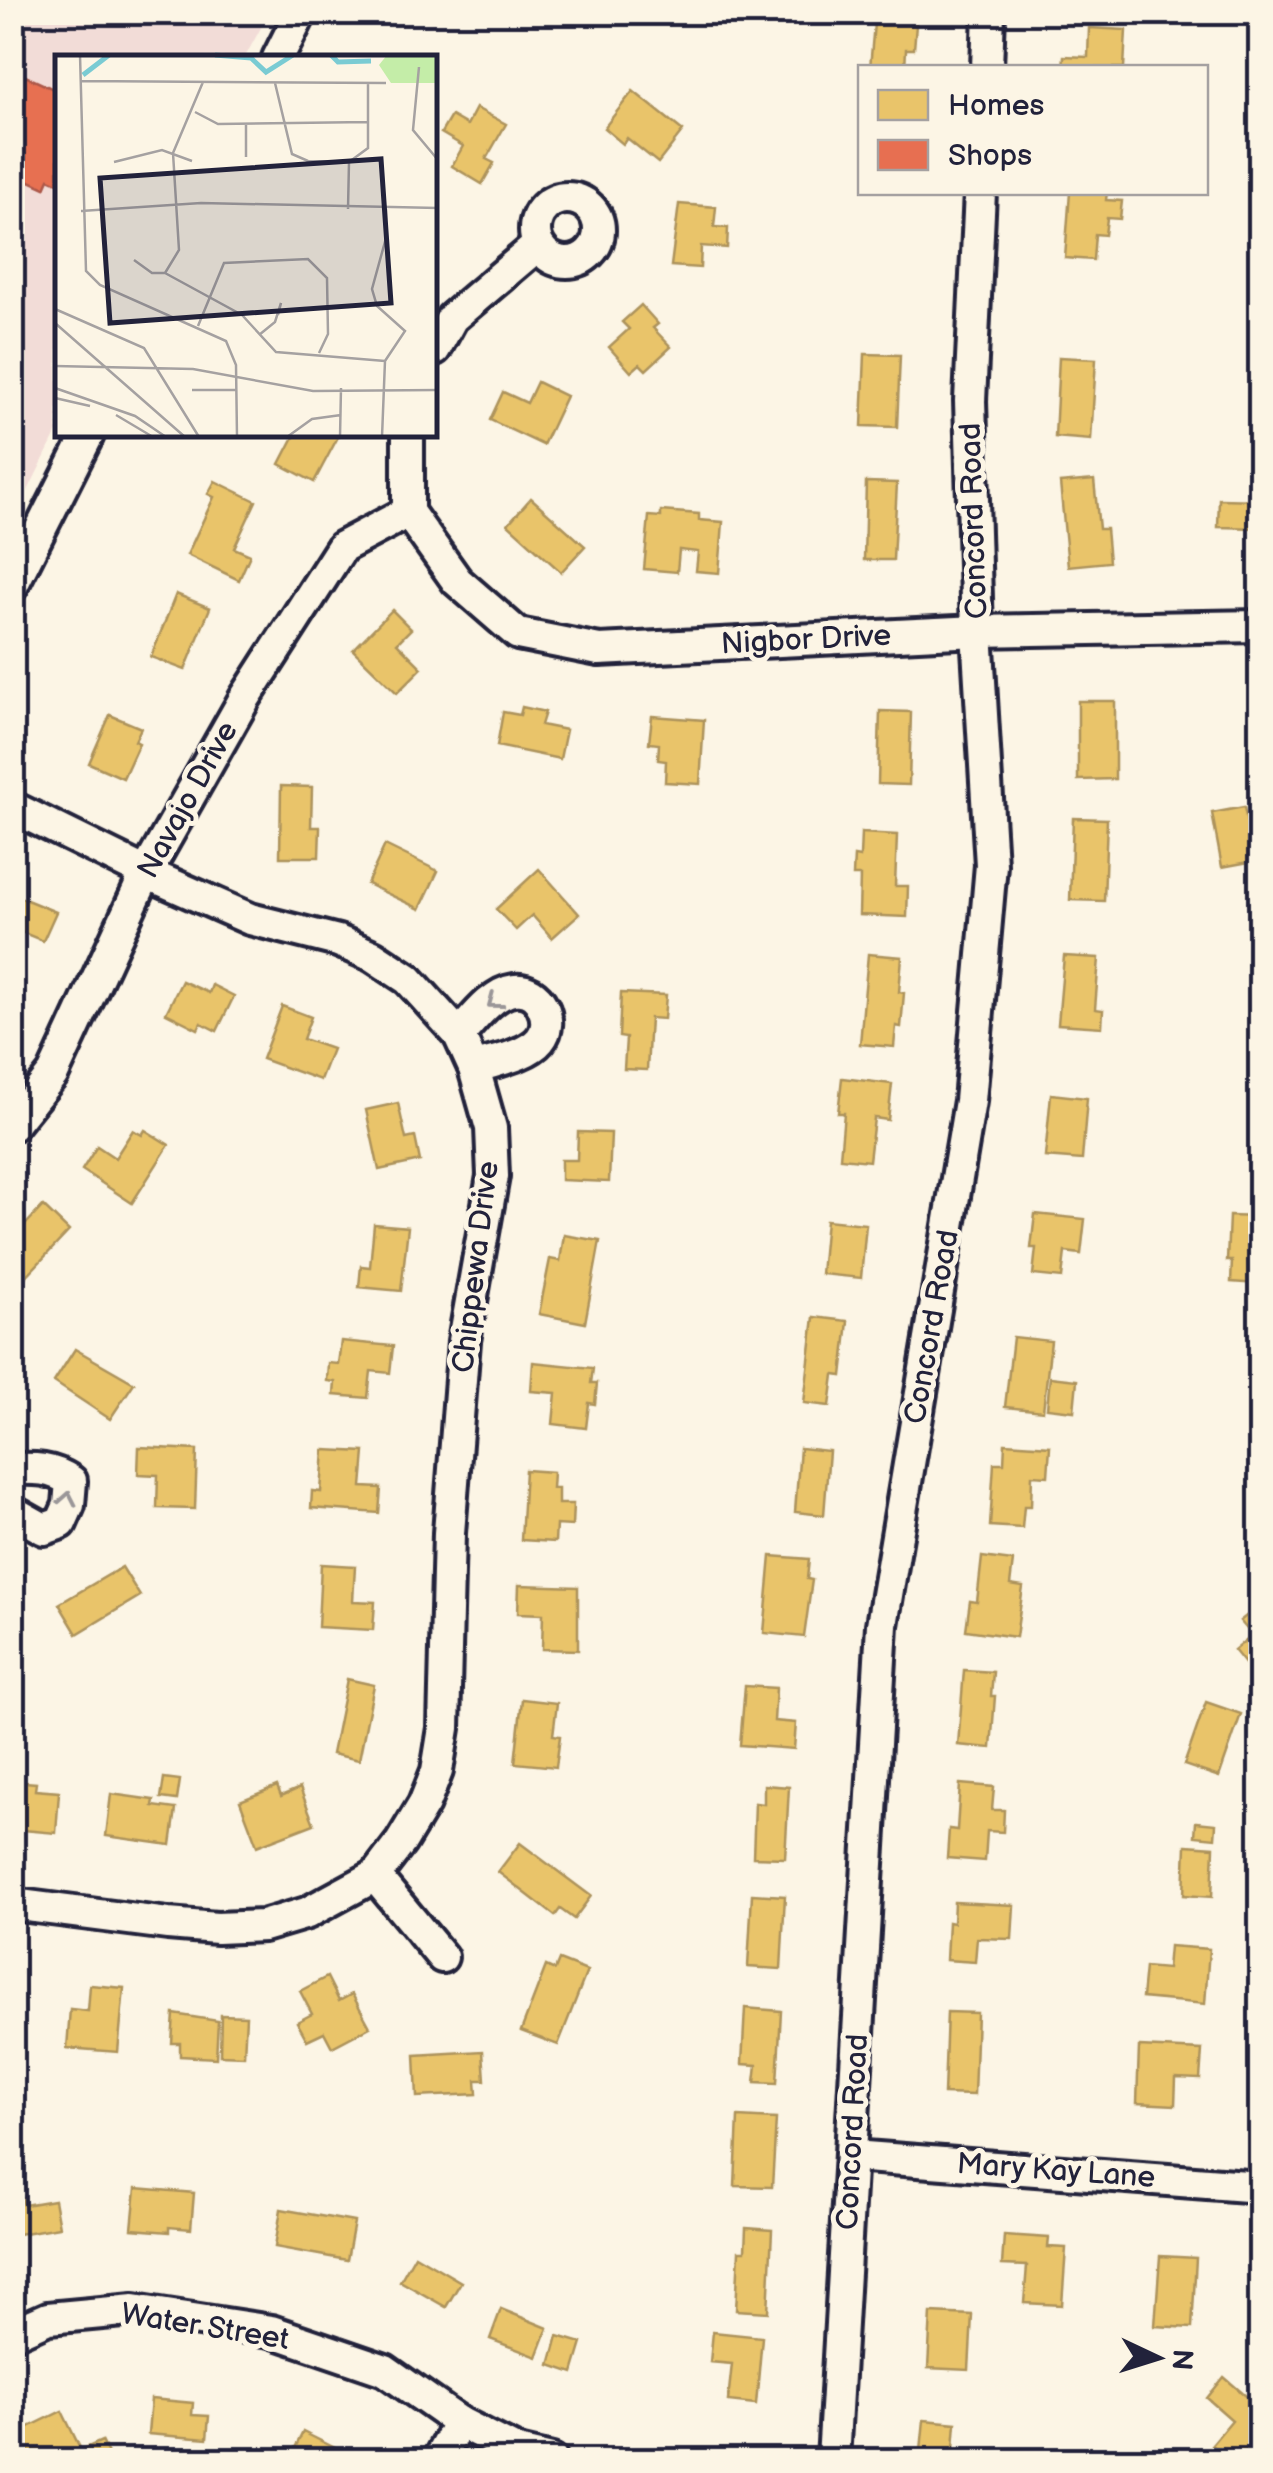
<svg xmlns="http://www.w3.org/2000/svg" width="1273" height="2473" font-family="'Balsamiq Sans',sans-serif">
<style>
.built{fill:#f2dcd7}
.homes{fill:#e9c46a;stroke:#ad935c;stroke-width:2.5}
.shops{fill:#e76f51;stroke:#ac584a;stroke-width:2.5}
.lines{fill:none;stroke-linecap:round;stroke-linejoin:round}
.minor-casing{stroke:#22223b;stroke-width:38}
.minor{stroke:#fcf5e5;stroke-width:30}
.oneway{stroke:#9a9698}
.labels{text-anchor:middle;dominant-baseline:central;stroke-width:10;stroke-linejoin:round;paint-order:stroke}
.street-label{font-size:30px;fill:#22223b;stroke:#fcf5e5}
.inset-river{fill:none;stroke:#7acbd3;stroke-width:5}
.inset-road{fill:none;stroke:#a5a1a1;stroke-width:2.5}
.view{fill:#22223b;fill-opacity:0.15;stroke:#22223b;stroke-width:5}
.inset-edge{fill:none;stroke:#22223b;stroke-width:5}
</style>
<rect width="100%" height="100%" fill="#fcf5e5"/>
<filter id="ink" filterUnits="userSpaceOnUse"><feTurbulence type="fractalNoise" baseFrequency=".01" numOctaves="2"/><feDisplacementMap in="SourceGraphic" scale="20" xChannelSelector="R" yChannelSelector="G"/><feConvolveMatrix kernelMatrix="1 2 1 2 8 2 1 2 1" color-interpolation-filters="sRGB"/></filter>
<g filter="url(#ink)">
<path class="built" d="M13 13H269L245 57 58 58 57 432 13 521Z"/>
<g class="homes">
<path d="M875 12H917L914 49H906L905 68H870Z"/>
<path d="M1089 28 1126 30 1124 68H1063L1064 56 1088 57Z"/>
<path d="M633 91 683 131 658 163 627 138 623 144 604 128Z"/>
<path d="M476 108 506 124 486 159 494 163 482 184 452 166 463 146 441 133 451 116 467 125Z"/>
<path d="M1070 192H1107L1106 200 1122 201 1120 219 1107 218 1105 235 1095 234 1093 260 1065 258Z"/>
<path d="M679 204 716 207 714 227 728 228 727 248 701 246 700 268 671 266Z"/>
<path d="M641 305 658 324 653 328 671 347 646 370 640 364 631 372 609 347 629 329 622 322Z"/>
<path d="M865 354 900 355 897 427 862 426Z"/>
<path d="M1059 357 1096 359 1091 440 1055 437Z"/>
<path d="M537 382 566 396 543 445 490 420 503 392 527 403Z"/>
<path d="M295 435H339L314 482 280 464Z"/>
<path d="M1094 480 1099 529H1106L1109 562 1068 566 1060 483Z"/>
<path d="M215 481 256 501 234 548 250 555 239 580 187 555 214 497 208 494Z"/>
<path d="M866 482 897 483 893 560H864Z"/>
<path d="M531 498 585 546 561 572 508 524Z"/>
<path d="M1219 499 1260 500V528L1218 527Z"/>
<path d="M661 511 699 514V520L723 522 719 573 696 571 698 552 679 550 677 572 644 569 649 516 661 517Z"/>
<path d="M176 594 210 608 185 670 151 657Z"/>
<path d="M392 610 411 629 397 643 422 668 397 693 353 650Z"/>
<path d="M1078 701H1115V779L1078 780Z"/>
<path d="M522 707 545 712 541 725 566 730 560 759 497 746 503 712 520 715Z"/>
<path d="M880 711 911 712 909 785 878 784Z"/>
<path d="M110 715 141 728 135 741 139 743 123 778 89 763Z"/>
<path d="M652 716 704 720 700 784 665 782 666 761 658 760 659 744 649 743Z"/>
<path d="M281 786 312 787 311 827H320L319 857H280Z"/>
<path d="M1244 807 1250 836 1257 835 1260 860 1222 867 1212 813Z"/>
<path d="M1073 818 1107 819 1104 901 1070 900Z"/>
<path d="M861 833 897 835 895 886H908L907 917 859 915 860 876H853L854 856 860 857Z"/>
<path d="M385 845 438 871 420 909 367 884Z"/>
<path d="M539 869 579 914 552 938 532 915 516 930 496 909Z"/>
<path d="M12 894 56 912 43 941 19 931 12 948Z"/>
<path d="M868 954 902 957 899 992 904 993 901 1027 896 1026 894 1047 860 1044Z"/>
<path d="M1064 956 1099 958 1095 1009 1103 1010 1102 1027 1058 1024Z"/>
<path d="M182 981 209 993 212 985 234 996 217 1031 201 1023 198 1029 166 1013Z"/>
<path d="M621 993 666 995 664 1019 650 1018 647 1070 624 1069 626 1038 619 1037Z"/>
<path d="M282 1006 311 1017 303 1039 332 1049 320 1080 262 1059Z"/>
<path d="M842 1078 892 1084 888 1120 874 1118 869 1161 840 1158 844 1113H838Z"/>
<path d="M1051 1094 1087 1098 1082 1160 1045 1157Z"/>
<path d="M398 1103 406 1139 415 1137 420 1161 379 1170 366 1110Z"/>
<path d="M133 1130 142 1135 145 1130 169 1145 132 1203 82 1170 97 1146 115 1158Z"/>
<path d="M578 1132 611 1133 609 1182 561 1180V1160H577Z"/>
<path d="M43 1206 69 1231 19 1284 12 1277V1239Z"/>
<path d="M1035 1214 1085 1219 1081 1254 1065 1252 1062 1278 1033 1275 1036 1248H1031Z"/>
<path d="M1229 1216 1260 1217 1258 1284 1231 1282 1232 1261H1227Z"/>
<path d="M826 1220 866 1224 861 1278 821 1274Z"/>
<path d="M374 1224 408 1227 401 1291 359 1287 361 1266 370 1267Z"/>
<path d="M564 1235 600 1241 585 1323 539 1314 550 1259 560 1261Z"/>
<path d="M814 1317 848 1321 842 1376 834 1375 830 1406 804 1403Z"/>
<path d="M1013 1337 1051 1341 1043 1411 1005 1407Z"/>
<path d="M341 1341 393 1346 390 1373 371 1371 368 1398 334 1395 335 1382 327 1381 328 1363 338 1364Z"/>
<path d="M75 1349 134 1383 110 1419 54 1382Z"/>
<path d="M533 1362 593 1368 591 1383H597L595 1404 589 1403 586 1428 553 1424 556 1393 531 1391Z"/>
<path d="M1050 1377 1077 1380 1074 1411 1047 1408Z"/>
<path d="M1005 1443 1050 1446 1048 1476 1032 1475 1031 1506H1024L1022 1528 990 1526 994 1463H1004Z"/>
<path d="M139 1447 197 1450 195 1509 157 1508 158 1475 138 1474Z"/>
<path d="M800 1448 829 1451 824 1515 795 1512Z"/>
<path d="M324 1450 365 1452 362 1487 381 1488 379 1513 311 1508 312 1491 321 1492Z"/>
<path d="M525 1470 553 1472 552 1488H558V1504H573L572 1526 556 1525 555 1542 521 1540Z"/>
<path d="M771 1556 809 1559 807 1579 812 1580 804 1637 764 1633Z"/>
<path d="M982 1557 1013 1561 1010 1585 1023 1587 1016 1637 966 1630 970 1601 977 1602Z"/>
<path d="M321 1564 355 1566 353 1601 375 1602 373 1630 318 1627Z"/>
<path d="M122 1567 140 1596 77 1634 59 1604Z"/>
<path d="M519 1585 578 1587V1650L542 1649 543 1614 518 1613Z"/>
<path d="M12 1586 21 1589 12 1611Z"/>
<path d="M1255 1609 1260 1616V1672L1255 1676 1234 1650 1252 1635 1240 1621Z"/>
<path d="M964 1670 993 1672 991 1696H995L991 1748 958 1745Z"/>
<path d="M347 1679 374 1685 359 1760 332 1754Z"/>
<path d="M745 1686 776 1688 774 1721 796 1723 794 1749 740 1745Z"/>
<path d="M522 1699 557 1703 553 1735 560 1736 556 1767 515 1763Z"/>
<path d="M1206 1702 1241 1714 1219 1777 1184 1765Z"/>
<path d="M164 1778 180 1780 177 1800 161 1798Z"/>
<path d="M12 1781 36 1783 35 1790 59 1792 56 1833 12 1829Z"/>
<path d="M960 1784 994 1787 992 1810H1004L1003 1832 987 1831 985 1861 947 1858 949 1829 957 1830Z"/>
<path d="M764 1785 789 1787 785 1858 753 1857 755 1803 764 1804Z"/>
<path d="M277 1786 281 1796 300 1788 314 1824 257 1846 240 1801Z"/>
<path d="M111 1794 154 1800 153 1806 176 1809 171 1845 106 1836Z"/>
<path d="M1196 1822 1216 1824 1215 1838 1195 1836Z"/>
<path d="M520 1843 591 1896 574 1919 560 1909 555 1916 498 1872Z"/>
<path d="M1186 1845 1214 1847 1212 1897 1184 1895Z"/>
<path d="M752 1894 785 1896 781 1969 748 1967Z"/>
<path d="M954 1902 1014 1905 1012 1939 977 1938 975 1962 946 1960 948 1922 953 1923Z"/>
<path d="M1169 1946 1209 1949 1205 2004 1142 1998 1145 1967 1167 1969Z"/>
<path d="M559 1960 587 1971 558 2045 521 2031 546 1966 555 1970Z"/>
<path d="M12 1972 19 1973 17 2007H12Z"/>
<path d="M327 1977 339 2001 352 1994 370 2027 332 2047 324 2032 307 2040 297 2022 312 2014 300 1991Z"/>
<path d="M90 1985 124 1988 118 2052 67 2048 70 2009 88 2011Z"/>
<path d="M745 2008 781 2011 777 2083 755 2082 757 2065 742 2064Z"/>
<path d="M947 2012 977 2013 974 2095 944 2094Z"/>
<path d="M174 2014 218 2021 216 2058 180 2056V2043H172Z"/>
<path d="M221 2015 246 2016 244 2056 220 2055Z"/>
<path d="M1139 2047 1202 2050 1200 2079 1176 2078 1175 2105 1137 2103Z"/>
<path d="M483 2051 485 2080H476L477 2094 417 2097 415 2055Z"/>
<path d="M738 2117 776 2119 772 2187 735 2186Z"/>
<path d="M136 2188 194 2193 191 2229 169 2227V2232L132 2229Z"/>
<path d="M22 2196 24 2205 54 2200 59 2227 12 2235V2197Z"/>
<path d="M281 2209 354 2222 347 2260 275 2247Z"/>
<path d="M746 2228 772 2230 768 2312 736 2310 739 2251H745Z"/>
<path d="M1004 2235 1049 2238 1048 2247 1066 2248 1062 2305 1024 2303 1027 2266 1002 2265Z"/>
<path d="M415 2255 461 2282 446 2307 400 2281Z"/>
<path d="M1160 2256 1196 2258 1192 2328 1155 2326Z"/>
<path d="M501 2309 548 2328 537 2357 490 2339Z"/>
<path d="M931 2313 972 2315 969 2370 928 2368Z"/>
<path d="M713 2332 762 2337 756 2404 728 2401 732 2364 710 2362Z"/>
<path d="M558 2336 582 2343 573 2373 550 2365Z"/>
<path d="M1224 2377 1260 2408V2436L1240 2460H1229L1211 2445 1232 2420 1207 2398Z"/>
<path d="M151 2399 193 2403 192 2415 209 2416 207 2439 148 2434Z"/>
<path d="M62 2411 81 2450 59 2460H32L19 2432Z"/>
<path d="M924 2420 956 2423 953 2460H920Z"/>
<path d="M303 2432 335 2448 329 2460H289Z"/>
<path d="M102 2441 111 2460H83L79 2451Z"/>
</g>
<path class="shops" d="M23 75 58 91V183L49 179 45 188 12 173V98Z"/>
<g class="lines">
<defs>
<g id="minor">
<path d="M278 58 301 12"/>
<path d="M987 68 989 12"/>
<circle cx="567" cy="230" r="32"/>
<path d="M435 349 452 318 538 245"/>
<path d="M408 512 457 581 518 634 599 650 977 631 1260 626"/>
<path d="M408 512V435"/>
<path d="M12 586 88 435"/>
<path d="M12 807 146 873 250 919 338 941 373 956 408 979 459 1035 474 1068 491 1128 493 1176 464 1341 449 1533 444 1728 437 1771 424 1804 401 1842 375 1876 307 1913 263 1926 217 1928 168 1924 12 1904"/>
<path d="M459 1035C473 1020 492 993 514 990 539 986 556 1021 540 1040 527 1056 493 1061 474 1068"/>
<path d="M12 1125 53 1074 146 873 245 698 342 547 408 512"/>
<path d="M12 1469C35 1468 52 1468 71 1481L69 1505 61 1523 44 1529 12 1511"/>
<path d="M375 1876 442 1957"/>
<path d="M852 2156 1260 2187"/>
<path d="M12 2334 48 2318 134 2310 271 2331 385 2370 459 2422 518 2452 552 2460"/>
<path d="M438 2460 459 2422"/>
<path d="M833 2460 882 1625 970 1101 991 865 977 631 970 401 980 192"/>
</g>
</defs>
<use href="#minor" class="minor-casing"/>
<use href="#minor" class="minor"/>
</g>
<defs><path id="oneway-chevron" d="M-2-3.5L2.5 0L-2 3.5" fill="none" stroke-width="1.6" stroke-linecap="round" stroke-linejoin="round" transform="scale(2.5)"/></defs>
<g class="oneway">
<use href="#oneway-chevron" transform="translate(494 1002) rotate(143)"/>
<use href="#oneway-chevron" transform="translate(68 1499) rotate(-79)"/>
</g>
</g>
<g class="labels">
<g class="street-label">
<text transform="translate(974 521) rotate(-92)">Concord Road</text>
<text transform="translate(806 640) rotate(-3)">Nigbor Drive</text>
<text transform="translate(188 800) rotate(-61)">Navajo Drive</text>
<text transform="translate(476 1267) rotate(-83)">Chippewa Drive</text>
<text transform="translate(932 1327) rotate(-80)">Concord Road</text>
<text transform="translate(853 2132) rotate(-87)">Concord Road</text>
<text transform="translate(1056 2171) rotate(4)">Mary Kay Lane</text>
<text transform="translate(205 2327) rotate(9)">Water Street</text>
</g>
</g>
<g transform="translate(55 55)">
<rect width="382" height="382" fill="#fcf5e5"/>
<path d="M332 0H382V28H336L324 10Z" fill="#c4eda8"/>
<path class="inset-river" d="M160 0 196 3 211 17 238 0M276 0 283 7 316 6M28 20 54 0"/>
<path class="inset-road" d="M25 0 31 216 45 230 171 286 181 310 182 382M364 12 358 75 383 105M26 26 331 28M220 28 237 99 253 106 294 107 313 93V28M140 57 163 69 313 67M191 70V102M59 107 107 95 137 106M293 154 294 107M26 156 146 148 383 153M79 205 97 218H110M110 218 187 260 221 297 330 306M110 218 124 195 118 98 148 27M0 254 89 293 144 382M0 268 130 382M143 271 169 208 253 204 272 223 273 279 264 298M204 280 220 267 226 248 223 260M0 311 138 314 258 336 383 335M0 333 80 361 111 382M137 335H182M0 343 35 351M61 360 98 382M232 382 257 364 286 360M285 382 286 333M327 382 330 306 350 276 322 251 317 234 331 183V154"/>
<path class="view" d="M326 104 336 248 55 268 45 123Z"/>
<rect width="382" height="382" class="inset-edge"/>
</g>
<rect width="1273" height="2473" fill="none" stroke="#fcf5e5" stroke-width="50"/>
<rect x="25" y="25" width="1223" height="2423" fill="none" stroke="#22223b" stroke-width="4" filter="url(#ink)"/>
<rect x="858" y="65" width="350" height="130" fill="#fcf5e5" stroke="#a5a1a1" stroke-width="2.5"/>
<rect x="878" y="90" width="50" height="30" fill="#e9c46a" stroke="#a5a1a1" stroke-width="2.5"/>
<text x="948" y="115" font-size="30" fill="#22223b">Homes</text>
<rect x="878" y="140" width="50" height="30" fill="#e76f51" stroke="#a5a1a1" stroke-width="2.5"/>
<text x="948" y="165" font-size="30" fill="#22223b">Shops</text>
<g transform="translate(1158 2358) rotate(94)" stroke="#fcf5e5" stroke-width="8" paint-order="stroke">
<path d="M0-8L18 38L0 25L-18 38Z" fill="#22223b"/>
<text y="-15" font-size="28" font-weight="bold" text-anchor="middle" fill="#22223b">N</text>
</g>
</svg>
